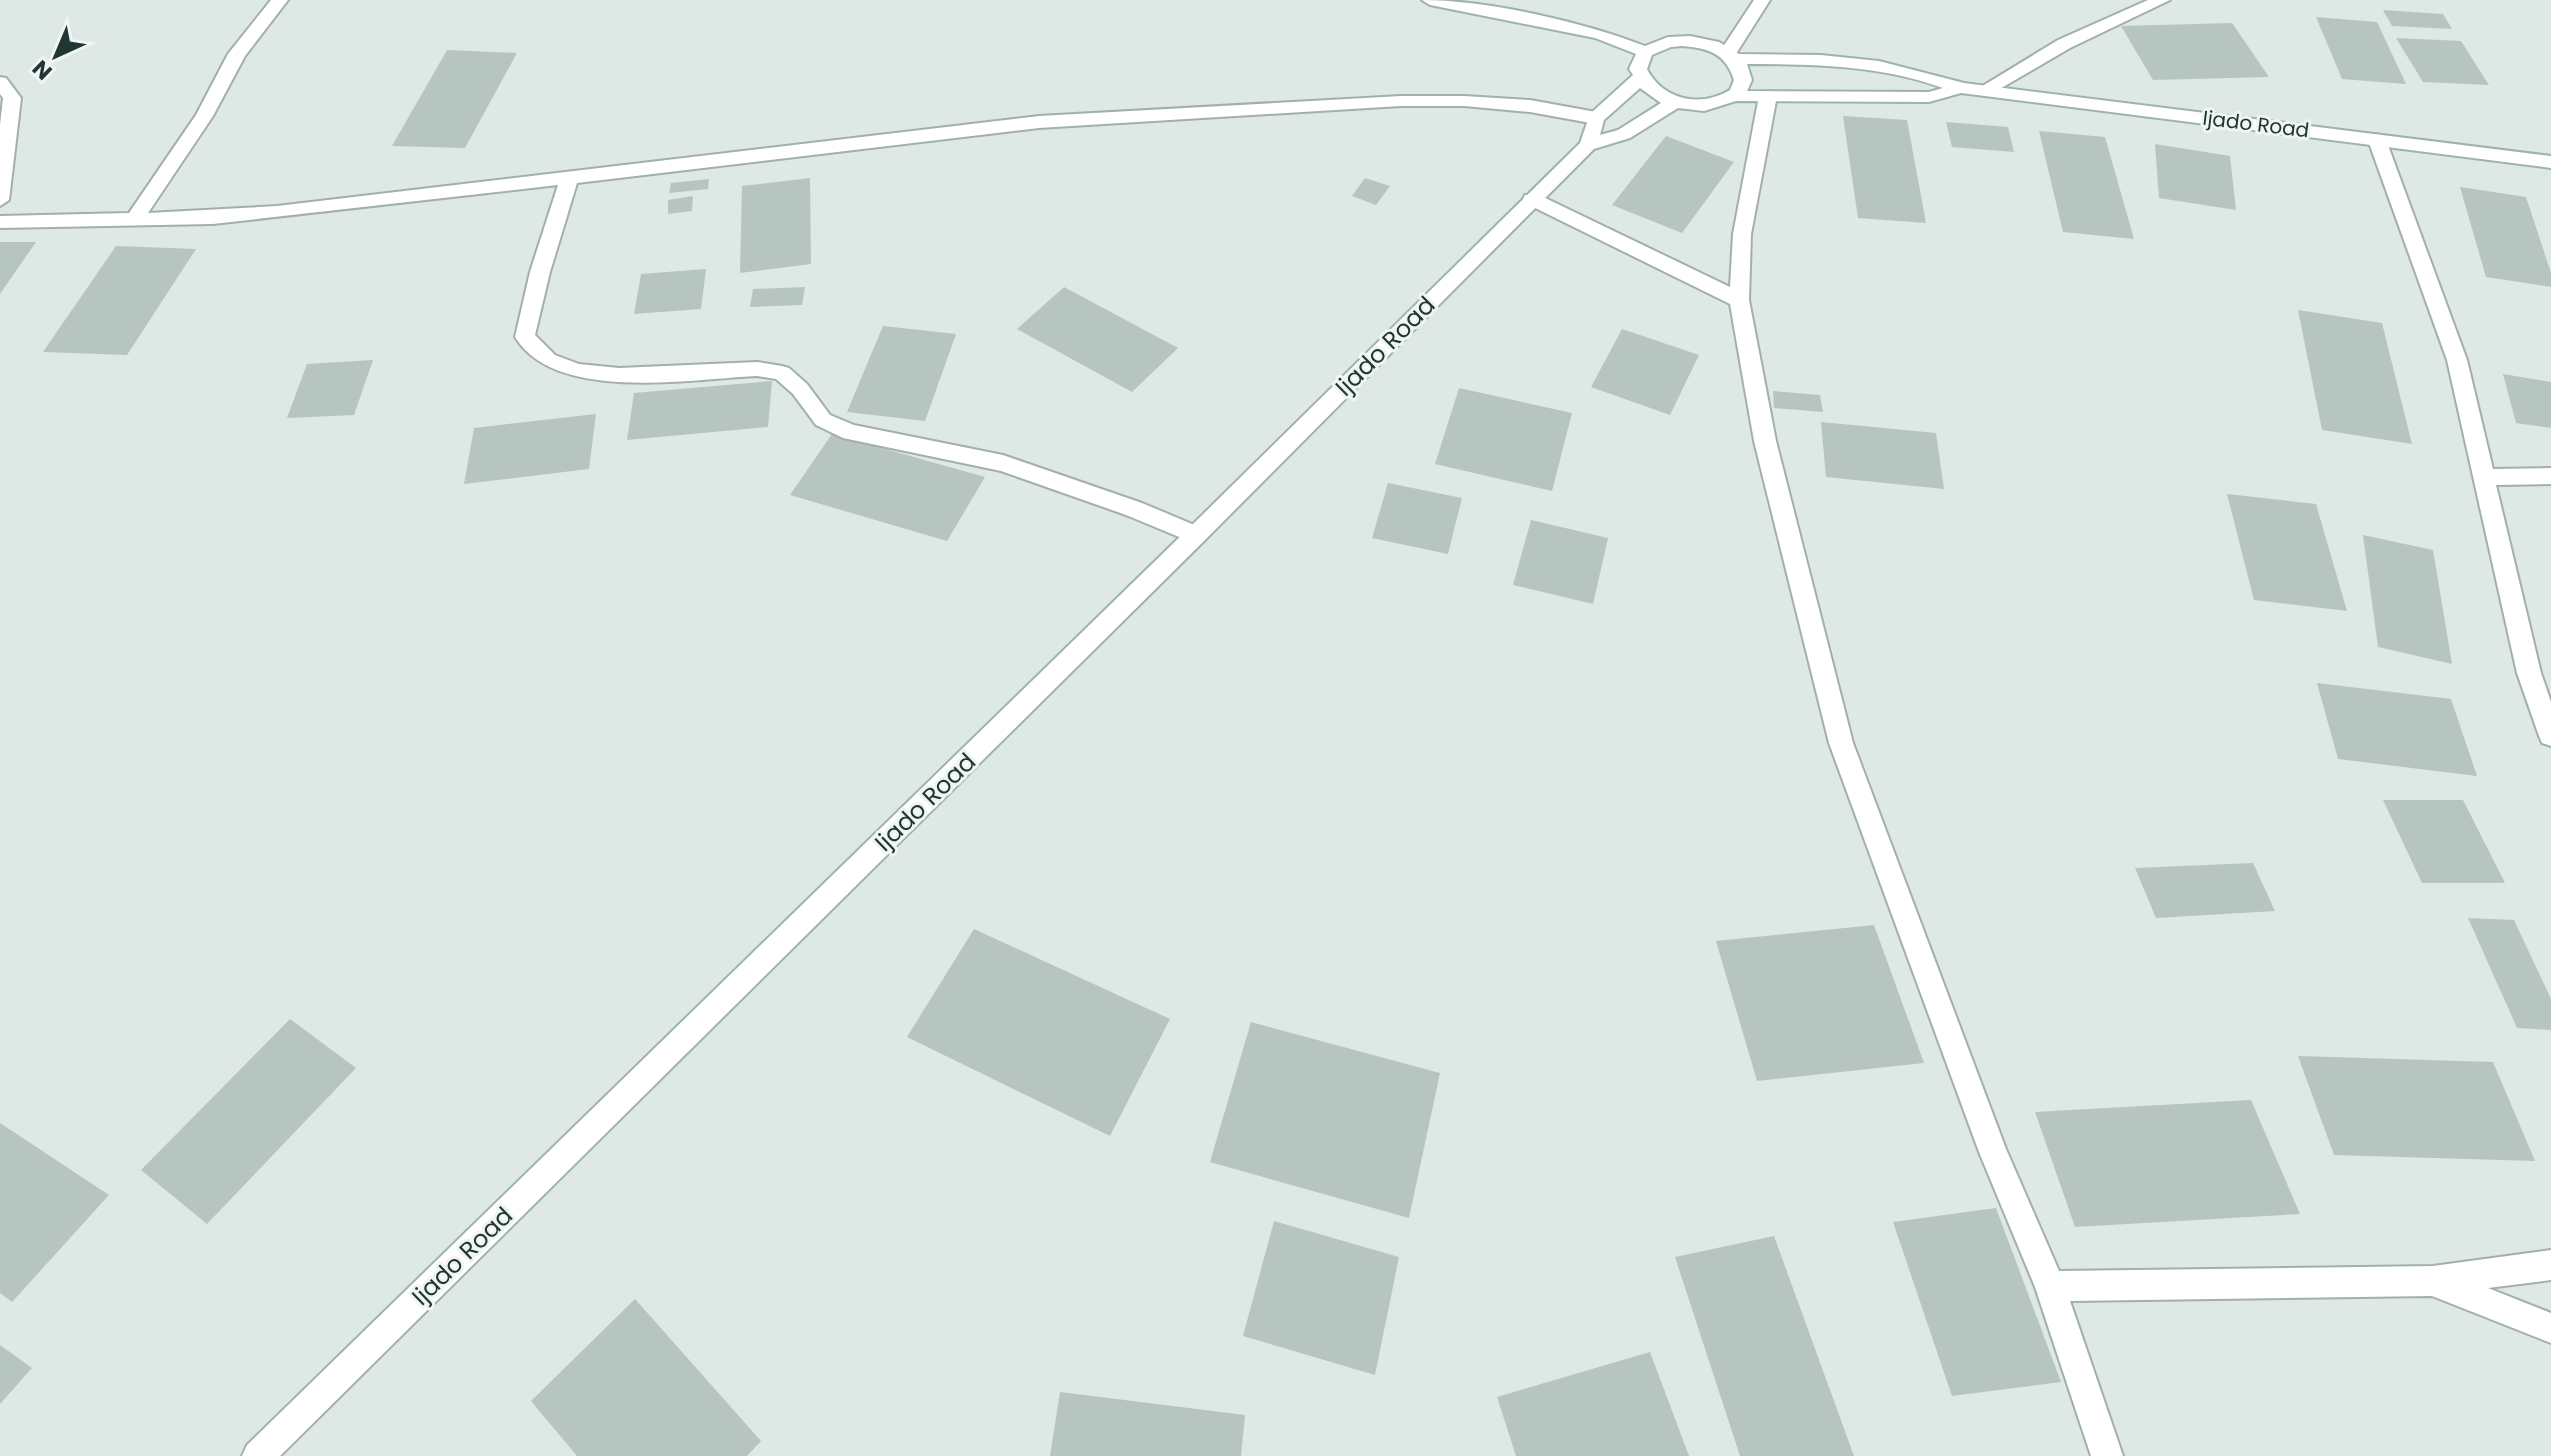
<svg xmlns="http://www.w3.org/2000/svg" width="2551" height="1456" font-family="Poppins,sans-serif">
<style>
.building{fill:#b7c5c1}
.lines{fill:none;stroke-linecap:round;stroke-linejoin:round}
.street-casing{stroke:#a2afac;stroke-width:4}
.secondary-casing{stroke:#9fb3ae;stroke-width:4}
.street{fill:#fff;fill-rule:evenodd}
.secondary{fill:#fff;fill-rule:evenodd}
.labels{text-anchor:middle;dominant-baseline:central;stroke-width:6;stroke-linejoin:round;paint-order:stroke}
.far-street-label{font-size:20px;fill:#213633;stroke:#eef5f3}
.street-label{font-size:24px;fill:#213633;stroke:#eef5f3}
</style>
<rect width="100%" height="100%" fill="#dee8e5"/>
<g class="building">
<path d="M2383 10 2443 14 2452 29 2392 26Z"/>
<path d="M2316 17 2377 22 2406 84 2342 79Z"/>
<path d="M2232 23 2269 77 2153 80 2121 26Z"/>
<path d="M2396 38 2461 41 2489 85 2423 82Z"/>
<path d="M447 50 517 53 465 148 392 146Z"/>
<path d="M1843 116 1907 120 1926 223 1858 218Z"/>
<path d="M1946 122 2008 127 2014 152 1952 147Z"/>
<path d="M2039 131 2105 137 2134 239 2063 232Z"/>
<path d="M1666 136 1734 162 1682 233 1612 205Z"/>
<path d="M2155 144 2230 156 2236 210 2159 198Z"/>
<path d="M810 178 811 264 740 273 742 186Z"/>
<path d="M1365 178 1390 186 1376 205 1352 196Z"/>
<path d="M709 179 708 189 669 193 671 183Z"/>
<path d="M2460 187 2526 197 2551 273V287L2486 277Z"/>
<path d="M693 196 692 211 668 214V200Z"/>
<path d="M0 242H36L0 294Z"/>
<path d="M116 246 196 249 127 355 43 352Z"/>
<path d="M706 269 701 309 634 314 641 274Z"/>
<path d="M805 287 802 305 750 307 753 289Z"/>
<path d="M1064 287 1178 348 1132 392 1017 329Z"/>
<path d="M2298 310 2382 323 2412 444 2322 430Z"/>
<path d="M883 326 956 334 925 421 847 412Z"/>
<path d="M1622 329 1699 355 1670 415 1591 387Z"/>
<path d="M373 360 354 415 287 418 307 364Z"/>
<path d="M2503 374 2551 382V428L2516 423Z"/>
<path d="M772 381 768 427 627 440 634 393Z"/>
<path d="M1459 388 1572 413 1552 491 1435 464Z"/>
<path d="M1773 391 1820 395 1823 412 1774 408Z"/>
<path d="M596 414 589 469 464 484 474 428Z"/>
<path d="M1821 422 1936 433 1944 489 1826 477Z"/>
<path d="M832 434 985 477 947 541 790 495Z"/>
<path d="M1388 483 1462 498 1448 554 1372 538Z"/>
<path d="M2227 494 2316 504 2347 611 2254 600Z"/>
<path d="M1531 520 1608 538 1593 604 1513 585Z"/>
<path d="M2363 535 2433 550 2452 664 2378 647Z"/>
<path d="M2317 683 2451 699 2477 776 2338 759Z"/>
<path d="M2383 800H2463L2505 883H2422Z"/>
<path d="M2253 863 2275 911 2156 918 2135 868Z"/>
<path d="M2468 918 2514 920 2551 999V1030L2517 1028Z"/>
<path d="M1874 925 1924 1063 1757 1081 1716 941Z"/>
<path d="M974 929 1170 1019 1110 1136 907 1037Z"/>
<path d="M290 1019 356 1068 207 1224 141 1170Z"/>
<path d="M1251 1022 1440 1073 1409 1218 1210 1162Z"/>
<path d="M2298 1056 2493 1062 2535 1161 2334 1155Z"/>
<path d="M2251 1100 2300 1214 2075 1227 2035 1112Z"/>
<path d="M0 1123 109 1195 12 1302 0 1293Z"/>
<path d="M1996 1208 2061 1382 1952 1396 1893 1222Z"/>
<path d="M1274 1221 1399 1257 1375 1375 1243 1336Z"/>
<path d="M1774 1236 1854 1456H1740L1675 1257Z"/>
<path d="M635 1299 761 1441 747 1456H577L531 1401Z"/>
<path d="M0 1345 32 1368 0 1404Z"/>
<path d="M1650 1352 1689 1456H1516L1497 1397Z"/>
<path d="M1060 1392 1245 1415 1241 1456H1050Z"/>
</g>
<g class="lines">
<defs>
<g id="street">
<path d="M271 0H288L245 56 213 116 148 213 277 206 1039 116 1401 96H1464L1530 100 1596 112 1605 118 1596 124 1530 112 1464 106H1401L1039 128 577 183 550 272 535 335 555 355 579 364 619 368 757 362 782 366 789 368 807 384 830 415 854 425 1003 455 1142 503 1204 529 1207 535 1204 541 1196 544 1126 515 1001 471 843 438 816 425 793 394 776 379 757 376C690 379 555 403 515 337L530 272 558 185 213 224 0 228V216L129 213 196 115 228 54Z"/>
<path d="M1754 0H1770L1734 57H1722L1719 53Z"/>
<path d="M2148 0H2170L2070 48 1991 94 1985 95 1976 90 2058 40Z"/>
<path d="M0 77 6 78 21 98 9 200 0 206V125L3 98 0 94Z"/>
<path d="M1768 91 1777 96 1751 234 1749 300 1776 441 1853 743 2006 1149 2059 1271 2433 1266 2551 1250V1280L2488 1288 2551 1313V1343L2432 1296 2070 1301 2123 1456H2091L2035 1287 1979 1152 1829 743 1754 441 1730 304 1525 203 1523 199 1525 195H1539L1730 287 1733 234 1759 96Z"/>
<path d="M2377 134 2386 140 2467 360 2493 469 2551 468V484L2496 485 2541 673 2551 702V746L2542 743 2539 736 2517 673 2447 360 2368 140Z"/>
</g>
<path id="secondary" d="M1422 0C1488 0 1583 22 1645 46L1668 37 1690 36 1719 42 1739 54 1821 55 1879 61 1964 83 2551 156V168L1961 93 1929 102 1736 101 1704 111 1678 108 1630 138 1594 149 1204 541 280 1456H242L247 1445 1188 529 1580 143 1590 114 1633 75 1629 69 1636 54 1595 38 1430 5ZM1682 46C1709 48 1726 54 1734 80L1730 90C1700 108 1663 100 1647 69L1652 55 1671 47ZM1747 64C1812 64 1880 65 1943 88L1929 92 1747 91 1752 80ZM1640 88 1661 103 1618 130 1600 135 1604 120Z"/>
</defs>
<use href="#street" class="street-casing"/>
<use href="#secondary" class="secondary-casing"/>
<use href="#street" class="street"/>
<use href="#secondary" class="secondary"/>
</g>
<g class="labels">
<g class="far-street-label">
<text transform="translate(2256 124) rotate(7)">Ijado Road</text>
</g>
<g class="street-label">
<text transform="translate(1385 346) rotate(-45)">Ijado Road</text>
<text transform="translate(925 802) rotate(-44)">Ijado Road</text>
<text transform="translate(462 1256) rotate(-44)">Ijado Road</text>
</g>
</g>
<g transform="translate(56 56) rotate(224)" stroke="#eef5f3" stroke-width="6" paint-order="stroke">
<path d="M0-6L14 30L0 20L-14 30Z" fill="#213633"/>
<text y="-12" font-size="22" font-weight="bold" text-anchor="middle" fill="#213633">N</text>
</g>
</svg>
